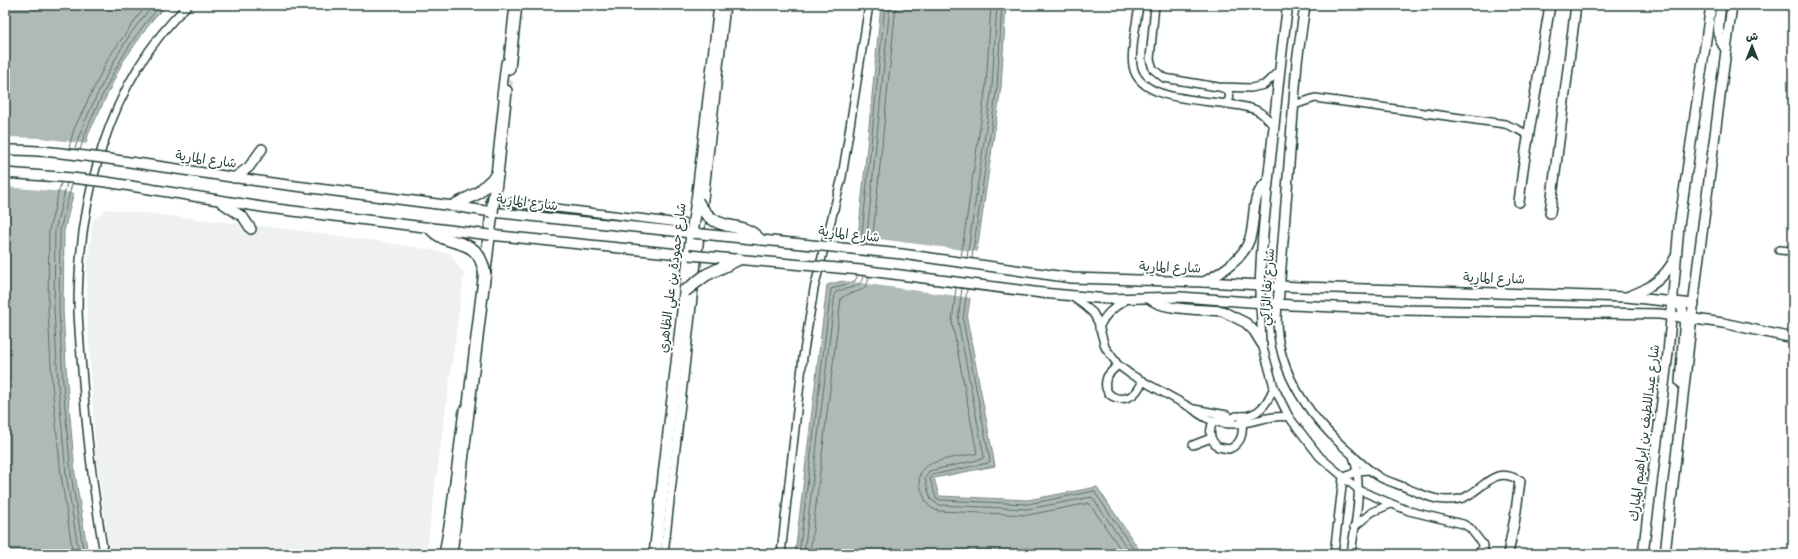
<svg xmlns="http://www.w3.org/2000/svg" width="1798" height="559" font-family="'Indie Flower','Playpen Sans Arabic',sans-serif">
<style>
.built{fill:#eef1f0}
.water{fill:#afbab7;stroke:#758883}
.pier{fill:#fff}
.lines{fill:none;stroke-linecap:round;stroke-linejoin:round}
.shore{stroke:#596f68;stroke-width:1}
.secondary-tunnel{stroke:#d2d8d6;stroke-width:11;stroke-dasharray:11 5.5;stroke-linecap:butt}
.minor-casing{stroke:#1f3d34;stroke-width:10}
.tertiary-casing{stroke:#1f3d34;stroke-width:12}
.secondary-casing{stroke:#1f3d34;stroke-width:14}
.minor{stroke:#fff;stroke-width:7}
.tertiary{stroke:#fff;stroke-width:9}
.secondary{stroke:#fff;stroke-width:11}
.tertiary-bridge-casing{stroke:#1f3d34;stroke-width:12;stroke-linecap:butt}
.secondary-bridge-casing{stroke:#1f3d34;stroke-width:14;stroke-linecap:butt}
.tertiary-bridge{stroke:#fff;stroke-width:9}
.secondary-bridge{stroke:#fff;stroke-width:11}
.labels{text-anchor:middle;dominant-baseline:central;stroke-width:4;stroke-linejoin:round;paint-order:stroke}
.street-label{font-size:13px;fill:#1f3d34;stroke:#fff}
</style>
<rect width="100%" height="100%" fill="#fff"/>
<filter id="ink" filterUnits="userSpaceOnUse"><feTurbulence type="fractalNoise" baseFrequency=".025" numOctaves="2"/><feDisplacementMap in="SourceGraphic" scale="8" xChannelSelector="R" yChannelSelector="G"/><feConvolveMatrix kernelMatrix="1 2 1 2 8 2 1 2 1" color-interpolation-filters="sRGB"/></filter>
<g filter="url(#ink)">
<path class="built" d="M107 209 279 228 377 241 450 253 464 274 426 554H110L96 455 87 314V270L93 220Z"/>
<g class="water">
<path d="M5 5H167L153 19 122 63 88 135 64 231 63 309 67 383 75 474 88 554H5Z"/>
<path d="M881 5H1006L1001 87 967 319 995 466 934 478 939 496 1028 500 1097 487 1142 554H795L827 285 854 278Z"/>
</g>
<g class="pier">
<path d="M5 137 41 138 88 144 76 193 5 187Z"/>
<path d="M856 236 979 252 972 298 838 280 852 276Z"/>
</g>
<g class="lines">
<g class="shore">
<path d="M69 148 74 129 109 57 146 5"/>
<path d="M75 149C80 130 89 113 97 95 112 64 129 30 154 5"/>
<path d="M80 150C85 131 93 115 101 98 117 65 135 31 162 5"/>
<path d="M61 183 49 230 48 309 52 385 61 475 73 554"/>
<path d="M67 183 55 230 54 309 58 384 66 474 79 554"/>
<path d="M72 184 60 230 59 309 63 384 71 474 84 554"/>
<path d="M861 244 885 5"/>
<path d="M866 245 890 5"/>
<path d="M872 245 896 5"/>
<path d="M961 257 986 86 991 5"/>
<path d="M967 258 992 87 997 5"/>
<path d="M972 258 997 87 1002 5"/>
<path d="M956 288 952 322 977 453 975 454C961 457 923 459 920 475 918 481 921 488 923 494 926 503 929 509 939 511L1028 515 1089 503 1124 554"/>
<path d="M962 288 958 321 984 457 982 459 929 471 925 479 931 500 939 505 1028 509 1092 497 1131 554"/>
<path d="M967 289 963 320 990 461 988 463 932 475 930 479 936 498 940 500 1028 504 1094 491 1137 554"/>
<path d="M799 554 831 289 855 281 858 275"/>
<path d="M804 554 835 293C845 286 861 291 863 276"/>
<path d="M810 554 841 298C852 290 867 295 869 277"/>
</g>
<path class="secondary-tunnel" d="M506 91 509 68"/>
<defs>
<g id="minor">
<path d="M1139 5C1137 20 1130 53 1133 66 1140 108 1226 97 1256 110 1264 114 1269 120 1274 127"/>
<path d="M1155 5 1150 59 1153 69 1164 78 1218 87 1251 88 1264 85 1278 72"/>
<path d="M1222 88C1228 90 1231 94 1229 100L1225 104"/>
<path d="M501 96 505 63"/>
<path d="M1294 105 1315 98 1505 124 1517 129 1528 135"/>
<path d="M490 200 696 225"/>
<path d="M1779 250 1793 251"/>
<path d="M1071 296 1085 306 1093 313 1098 322 1105 347 1118 365 1130 374 1193 409C1208 423 1231 427 1249 422 1264 419 1274 415 1289 417"/>
<path d="M1260 303 1262 344 1274 387 1289 417 1320 457 1359 490 1409 511 1463 524 1470 528 1483 545"/>
<path d="M1278 305C1271 363 1306 414 1348 451 1358 460 1369 471 1381 478 1390 482 1400 485 1409 489 1421 494 1434 500 1447 500 1453 500 1462 500 1467 496 1486 486 1496 465 1520 481"/>
<path d="M1099 328C1105 313 1115 307 1127 299"/>
<path d="M1118 365C1114 369 1109 373 1107 377 1100 395 1120 405 1134 394 1138 391 1140 386 1143 381"/>
<path d="M1194 409 1227 415"/>
<path d="M1236 416C1229 421 1221 417 1213 421 1209 432 1209 439 1218 447L1229 449C1244 443 1243 430 1242 416"/>
<path d="M1239 416C1259 417 1267 404 1274 387"/>
<path d="M1193 445 1211 438"/>
<path d="M1354 527 1372 512 1391 504"/>
<path d="M104 554C95 501 88 448 84 395 82 367 79 338 78 310 78 202 107 82 188 5"/>
<path d="M443 554 450 514 463 410"/>
<path d="M664 554 726 5"/>
<path d="M781 554 803 357 814 289 842 177 869 5"/>
<path d="M1334 554 1343 478 1358 471 1369 470"/>
<path d="M1351 554C1355 522 1364 487 1353 456"/>
</g>
<g id="tertiary">
<path d="M1721 5C1719 21 1715 37 1726 49"/>
<path d="M109 159 272 183 453 206"/>
<path d="M234 178 249 167 262 149"/>
<path d="M106 182 268 208"/>
<path d="M1519 202 1523 169 1550 5"/>
<path d="M222 203 243 217 251 229"/>
<path d="M492 212 692 233"/>
<path d="M1550 213 1576 5"/>
<path d="M490 235 689 255"/>
<path d="M1044 274 1072 278 1204 282 1300 287 1626 297 1694 304"/>
<path d="M1204 282C1222 272 1244 259 1250 238 1256 218 1250 198 1266 183"/>
<path d="M1042 293 1108 299 1181 297 1292 305 1399 310 1660 314 1723 323 1793 338"/>
<path d="M1629 296C1650 289 1665 278 1675 258"/>
<path d="M1149 298C1162 311 1203 309 1222 311L1246 323 1254 331 1262 344"/>
<path d="M1674 302 1681 306 1685 317 1680 382"/>
<path d="M1260 303C1260 243 1268 185 1274 126 1278 86 1282 45 1288 5"/>
<path d="M1278 305 1297 62 1305 5"/>
<path d="M1482 554 1483 545"/>
<path d="M1508 554 1515 518 1520 481"/>
<path d="M1643 554 1668 353 1679 226 1711 5"/>
<path d="M1665 554 1698 264 1732 5"/>
</g>
<g id="secondary">
<path d="M509 68 516 5"/>
<path d="M497 175 506 91"/>
<path d="M697 201 720 5"/>
<path d="M451 554 492 212"/>
<path d="M655 554 692 233"/>
</g>
</defs>
<use href="#minor" class="minor-casing"/>
<use href="#tertiary" class="tertiary-casing"/>
<use href="#secondary" class="secondary-casing"/>
<use href="#minor" class="minor"/>
<use href="#tertiary" class="tertiary"/>
<use href="#secondary" class="secondary"/>
<defs>
<g id="tertiary-bridge">
<path d="M5 150C40 149 75 155 109 159"/>
<path d="M5 173 72 178 106 182"/>
<path d="M453 206 492 212"/>
<path d="M268 208 490 235"/>
<path d="M692 233 902 254 1044 274"/>
<path d="M689 255 861 270 1042 293"/>
</g>
<g id="secondary-bridge">
<path d="M697 201C717 237 740 218 759 239"/>
<path d="M453 206 478 193 497 175"/>
<path d="M492 212 497 175"/>
<path d="M430 228C450 251 478 232 485 275"/>
<path d="M692 233 697 201"/>
<path d="M685 291 706 275 739 259"/>
</g>
</defs>
<use href="#tertiary-bridge" class="tertiary-bridge-casing"/>
<use href="#secondary-bridge" class="secondary-bridge-casing"/>
<use href="#tertiary-bridge" class="tertiary-bridge"/>
<use href="#secondary-bridge" class="secondary-bridge"/>
</g>
</g>
<g class="labels">
<g class="street-label">
<text transform="translate(206 160) rotate(8)">شارع المارِية</text>
<text transform="translate(527 203) rotate(7)">شارع المارِية</text>
<text transform="translate(849 235) rotate(6)">شارع المارِية</text>
<text transform="translate(1170 268) rotate(2)">شارع المارِية</text>
<text transform="translate(673 278) rotate(-83)">شارع حمودة بن علي الظاهري</text>
<text transform="translate(1494 279) rotate(2)">شارع المارِية</text>
<text transform="translate(1268 287) rotate(-86)">شارع نِقا الرَّاكِي</text>
<text transform="translate(1645 433) rotate(-83)">شارع عبداللطيف بن إبراهيم المبارك</text>
</g>
</g>
<rect width="1798" height="559" fill="none" stroke="#fff" stroke-width="20"/>
<rect x="10" y="10" width="1778" height="539" fill="none" stroke="#1f3d34" stroke-width="1.5" filter="url(#ink)"/>
<g transform="translate(1752 46)" stroke="#ffffff" stroke-width="3" paint-order="stroke">
<path d="M0-3L7 15L0 10L-7 15Z" fill="#1f3d34"/>
<text y="-6" font-size="11" font-weight="bold" text-anchor="middle" fill="#1f3d34">ش</text>
</g>
</svg>
